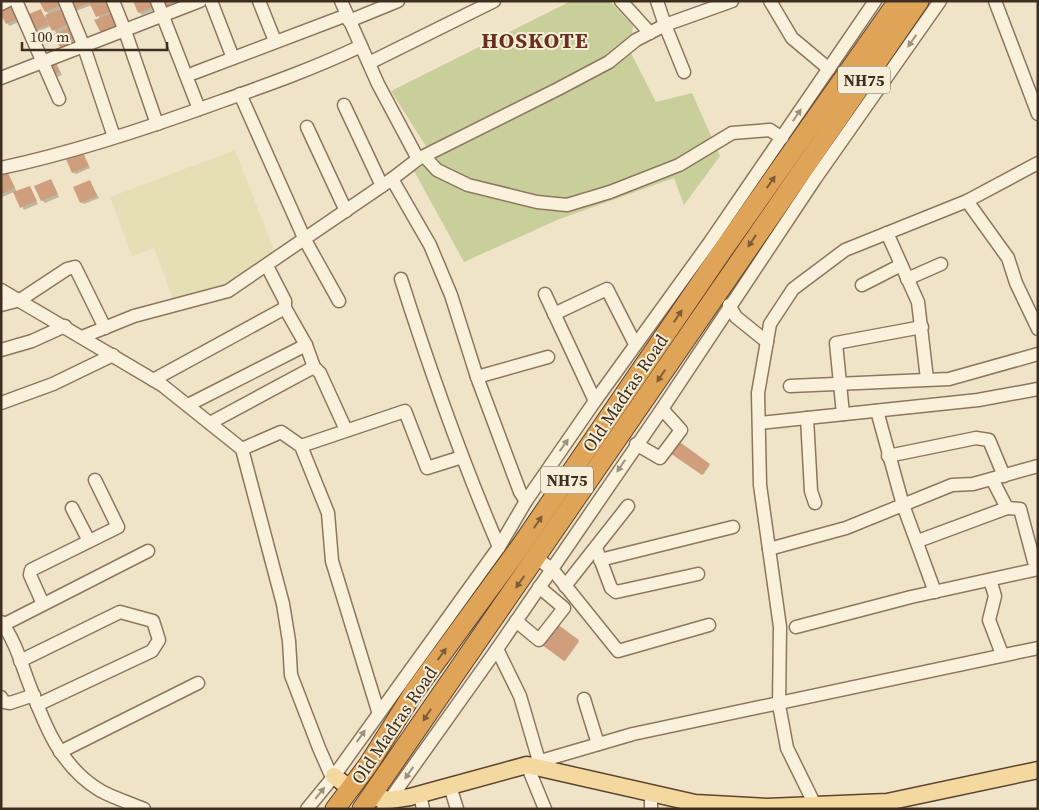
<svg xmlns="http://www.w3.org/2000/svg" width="1039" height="810" font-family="'Source Serif 4',serif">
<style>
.farmland{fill:#e6deb5}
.green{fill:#c9cf9b}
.shadow{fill:#0003}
.building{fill:#cf9f7d}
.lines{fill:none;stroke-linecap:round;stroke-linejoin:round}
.minor-casing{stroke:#8d765c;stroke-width:15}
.major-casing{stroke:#5b4430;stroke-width:19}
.highway-casing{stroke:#5b4430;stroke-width:21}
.minor{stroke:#faf1dc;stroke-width:12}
.major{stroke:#f3d9a0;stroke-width:16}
.highway{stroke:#e0a458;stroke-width:19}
.oneway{fill:#9c907e}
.oneway2{fill:#7e5d36}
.labels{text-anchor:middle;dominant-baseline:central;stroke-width:4;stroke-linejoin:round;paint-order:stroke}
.shield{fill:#f7eed8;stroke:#756857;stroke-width:1}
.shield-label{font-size:16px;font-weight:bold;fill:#3d2e20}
.street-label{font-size:18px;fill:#3d2e20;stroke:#f7eed8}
.district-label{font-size:22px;font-weight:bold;letter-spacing:1px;fill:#6b2e1e;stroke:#f7eed8}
</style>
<rect width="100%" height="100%" fill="#f0e4c8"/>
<path class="farmland" d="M235 150 276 255 235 282 173 299 154 248 132 256 110 197Z"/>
<path class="green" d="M571 1H610L633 26 630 51 656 102 692 93 720 156 684 205 674 178 557 220 464 262 414 171 434 159 391 91Z"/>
<g class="shadow">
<path d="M60 1 63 8 60 9 73 31 57 34 51 26 35 33 32 31 40 11 45 17 49 15 46 11Z"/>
<path d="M70 1H109L111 14 100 19 92 5 76 11Z"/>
<path d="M153 1 157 9 142 15 139 12Z"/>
<path d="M1 12 24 20 9 26Z"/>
<path d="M55 61 62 75 47 81Z"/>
<path d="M81 152 90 168 76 174 73 172Z"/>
<path d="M8 175 17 192 29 187 38 204 24 210 14 192 2 197 1 177Z"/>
<path d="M50 180 59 197 45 203 42 200Z"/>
<path d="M90 182 99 198 84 204 81 202Z"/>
<path d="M673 439 710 465 703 475 666 449Z"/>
<path d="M557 626 579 642 565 661 543 645Z"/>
</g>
<g class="building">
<path d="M39 1H59L61 5 45 12Z"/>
<path d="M68 1H88L89 3 72 10Z"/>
<path d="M109 1 113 11 96 17 89 2Z"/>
<path d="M133 1H153L155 6 138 13Z"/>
<path d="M161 1H180L164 8Z"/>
<path d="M15 2 22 17 6 24 1 15V7Z"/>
<path d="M41 9 48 25 31 31 24 16Z"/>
<path d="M62 9 69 24 52 31 45 15Z"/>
<path d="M112 13 119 28 102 35 94 20Z"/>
<path d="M71 27 78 43 61 50 54 34Z"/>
<path d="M53 57 60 72 44 79 36 63Z"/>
<path d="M82 150 89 166 72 173 65 157Z"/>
<path d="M8 173 15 188 1 194V176Z"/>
<path d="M51 179 58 194 41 201 34 186Z"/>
<path d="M90 180 97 196 80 203 73 187Z"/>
<path d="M30 186 37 201 20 208 13 192Z"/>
<path d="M673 437 710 464 702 475 664 449Z"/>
<path d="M557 624 579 640 564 661 542 645Z"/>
</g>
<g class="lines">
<defs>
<g id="minor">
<path d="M16 1 59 99"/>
<path d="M65 1 84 47 114 137"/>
<path d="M113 1 125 31 157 124"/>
<path d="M157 1 199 109"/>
<path d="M211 1 233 58"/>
<path d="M259 1 275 41"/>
<path d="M341 1 378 84 418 159"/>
<path d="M621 1 650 33"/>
<path d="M657 1 665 25 732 1"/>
<path d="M770 1 792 38 829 69"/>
<path d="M995 1 1038 114"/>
<path d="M1 4 7 1"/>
<path d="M349 21 398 1"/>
<path d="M369 63 494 1"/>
<path d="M194 73 347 15"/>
<path d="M1 78 200 1"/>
<path d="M240 94 305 240 339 301"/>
<path d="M344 105 382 186"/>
<path d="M307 127 346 211"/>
<path d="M425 157 437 170 468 185 537 202 567 205 610 192 679 165 732 133 770 130 782 138"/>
<path d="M1 168C76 152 148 128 219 102 267 85 315 68 361 46"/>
<path d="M392 179 418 159 558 89 609 62 636 40 665 25 684 72"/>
<path d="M967 201 1008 258 1016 283 1038 329"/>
<path d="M887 233 918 302 927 379"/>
<path d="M267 266 285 301V308L306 345 314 367 320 373 346 430"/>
<path d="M401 279C430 370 461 459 499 547"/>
<path d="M907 279 941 264"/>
<path d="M862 285 901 265"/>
<path d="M1 290 162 385 242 449 283 604 289 641 291 675 319 748 330 773 334 776"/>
<path d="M545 294 595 401"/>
<path d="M1 305 20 300 67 269 75 267 105 328"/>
<path d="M729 305 736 317 767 342"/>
<path d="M554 314 607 289 635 344"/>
<path d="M82 337 134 316 228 291 392 179 430 245 451 295 477 377 520 492 526 501"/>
<path d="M1 350 32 341 65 326"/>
<path d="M477 377 548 357"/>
<path d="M153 380 285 308"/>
<path d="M790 386 949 379 1038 354"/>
<path d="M1 403 53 384 113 355"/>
<path d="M188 405 306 345"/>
<path d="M877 411 903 505 935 592"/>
<path d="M843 414 836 343 922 327"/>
<path d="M807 418 811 491 815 503"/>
<path d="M210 423 314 367"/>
<path d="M759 423 978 400 1038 389"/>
<path d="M636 444 660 458 681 430 662 409"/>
<path d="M301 446 405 411 427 468 462 457"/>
<path d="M242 449 281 432 301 446 328 513 332 561 378 711"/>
<path d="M888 456 976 438 989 440 1004 476"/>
<path d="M992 479 1007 508 1020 509 1036 569"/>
<path d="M72 508 89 541"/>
<path d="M918 541 1007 508"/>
<path d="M596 548 611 588 616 592 698 574"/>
<path d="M769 549 846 528 952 485 973 484 1038 466"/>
<path d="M536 558 552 569 618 651 709 625"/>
<path d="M600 560 733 527"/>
<path d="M990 580 995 596 989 620 1002 654"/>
<path d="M565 586 628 506"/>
<path d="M43 604 30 575 31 570 118 527 95 480"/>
<path d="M516 621 539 640 564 608 539 587"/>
<path d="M1 622C14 638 21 662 28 681 44 724 60 767 101 791 114 798 130 803 144 809"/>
<path d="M3 625 148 551"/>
<path d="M796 627 911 597 1038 569"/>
<path d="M497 649 520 696 539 761"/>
<path d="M20 661 120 612 153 621 159 640 152 651 37 705"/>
<path d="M1 697 4 702 10 703 34 695"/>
<path d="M584 699 598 744"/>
<path d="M60 752 198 683"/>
<path d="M450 786 457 809"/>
<path d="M651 793V809"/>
<path d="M420 794 423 809"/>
<path d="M815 805 787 748 779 705 780 627 760 485 758 393 770 324 793 289 845 250 967 201 1038 163"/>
<path d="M307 809 334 776 499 547 526 501 595 401 710 242 875 1"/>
<path d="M383 809 497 649 662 409 815 179 940 1"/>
<path d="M545 809 527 765 633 734 1038 648"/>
</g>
<g id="major">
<path d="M334 776 351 789"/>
<path d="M372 797 390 800 410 797 527 765 695 803 767 807 887 802 1038 770"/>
</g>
<g id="highway">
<path d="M335 809 368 765 414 692 520 547 723 250 898 1"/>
<path d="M362 809 919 1"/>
</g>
</defs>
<use href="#minor" class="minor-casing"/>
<use href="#major" class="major-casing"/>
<use href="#highway" class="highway-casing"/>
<use href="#minor" class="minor"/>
<use href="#major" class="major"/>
<use href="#highway" class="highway"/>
</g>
<defs><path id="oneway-solid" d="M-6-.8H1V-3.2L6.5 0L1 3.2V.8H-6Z" transform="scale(1.25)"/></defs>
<g class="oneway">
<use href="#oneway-solid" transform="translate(912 41) rotate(125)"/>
<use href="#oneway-solid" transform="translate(797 115) rotate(-56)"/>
<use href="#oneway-solid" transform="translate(564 445) rotate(-55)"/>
<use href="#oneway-solid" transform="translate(621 466) rotate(124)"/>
<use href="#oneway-solid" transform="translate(361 736) rotate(-55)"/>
<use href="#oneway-solid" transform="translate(409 773) rotate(125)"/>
<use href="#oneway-solid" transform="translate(320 793) rotate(-51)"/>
</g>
<g class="oneway2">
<use href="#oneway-solid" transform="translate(771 182) rotate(-55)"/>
<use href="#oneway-solid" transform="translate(752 241) rotate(124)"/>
<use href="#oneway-solid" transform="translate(678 316) rotate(-56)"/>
<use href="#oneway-solid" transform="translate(661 376) rotate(124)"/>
<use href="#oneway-solid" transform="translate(538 522) rotate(-56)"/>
<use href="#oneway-solid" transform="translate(520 582) rotate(125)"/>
<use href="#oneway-solid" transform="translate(442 654) rotate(-54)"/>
<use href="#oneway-solid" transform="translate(427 715) rotate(123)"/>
</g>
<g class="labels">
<g class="shield">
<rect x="838" y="66.5" width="52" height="27" rx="4"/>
<rect x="541" y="466.5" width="52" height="27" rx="4"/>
</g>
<g class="shield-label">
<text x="864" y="80">NH75</text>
<text x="567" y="480">NH75</text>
</g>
<g class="street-label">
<text transform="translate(625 393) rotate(-56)">Old Madras Road</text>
<text transform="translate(394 725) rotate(-56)">Old Madras Road</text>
</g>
<g class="district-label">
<text x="535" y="40">HOSKOTE</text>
</g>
</g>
<rect width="1039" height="810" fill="none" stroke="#3d2e20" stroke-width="5"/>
<path d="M22 42v8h145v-8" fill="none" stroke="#3d2e20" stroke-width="2.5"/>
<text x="30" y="42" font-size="15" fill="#3d2e20" stroke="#f7eed8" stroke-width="4" paint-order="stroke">100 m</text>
</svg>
